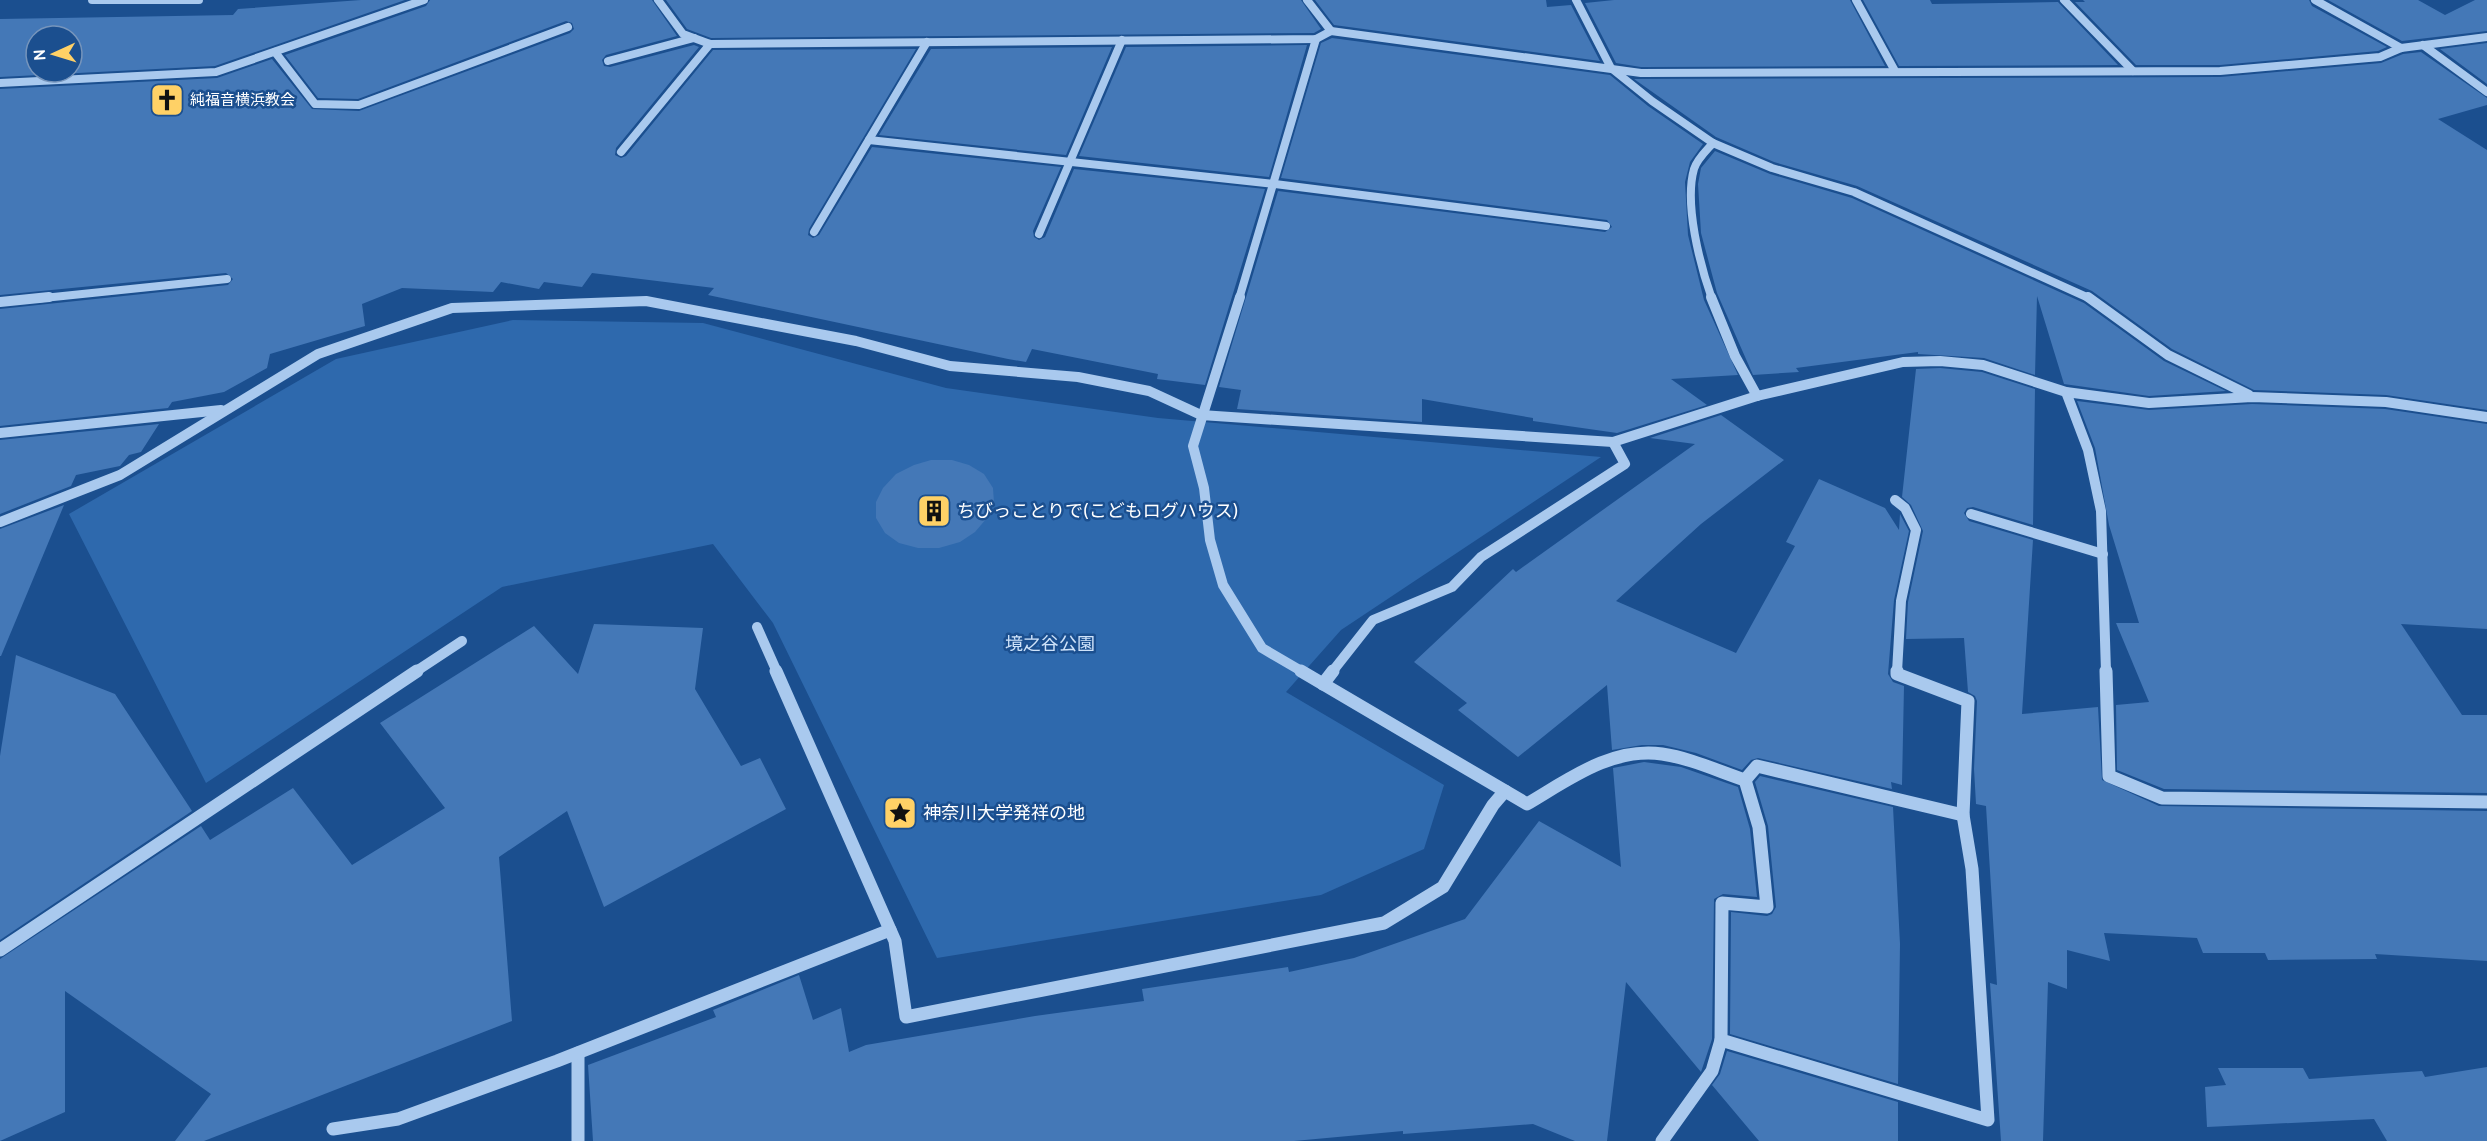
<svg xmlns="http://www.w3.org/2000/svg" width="2487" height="1141" font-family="Cabin,'Noto Sans JP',sans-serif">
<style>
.green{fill:#2e69ad}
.building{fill:#4478b7;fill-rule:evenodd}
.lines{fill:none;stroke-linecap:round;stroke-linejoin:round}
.minor-far2{stroke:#a9c9ee;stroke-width:8}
.minor-far1{stroke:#a9c9ee;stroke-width:10}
.minor{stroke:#a9c9ee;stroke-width:13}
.labels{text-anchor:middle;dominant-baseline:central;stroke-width:5;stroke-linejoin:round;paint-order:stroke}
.far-poi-label{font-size:15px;fill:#fff;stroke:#1b4f8f;text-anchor:start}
.poi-label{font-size:18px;fill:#fff;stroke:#1b4f8f;text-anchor:start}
.park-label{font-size:18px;fill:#cfe3fa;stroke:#1b4f8f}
</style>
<rect width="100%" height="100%" fill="#1b4f8f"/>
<path class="green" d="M513 320 703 323 946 388 1158 418 1601 457 1341 630 1286 692 1444 785 1424 849 1321 895 937 958 773 623 713 544 502 587 206 783 69 514 336 359Z"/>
<g class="building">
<path d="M361 0H405L215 66 0 77V19L233 15 238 9ZM36 36H72V72H36Z"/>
<path d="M430 0H652L677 36 606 55 602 60 604 66 610 67 694 45 699 47 616 148 615 155 621 158 626 156 713 50 916 49 809 229 808 235 813 238 819 235 872 147 1061 167 1033 231 1034 237 1039 240 1045 237 1074 169 1265 189 1205 385 1157 379 1158 374 1032 349 1026 362 1008 359 708 295 714 288 592 273 582 287 544 282 539 289 501 282 493 292 402 288 362 304 365 326 270 354 267 368 224 392 172 402 168 408 0 426V309L228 285 233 279 226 273 0 295V89L217 78 272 59 312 109 359 111 570 33 574 29 572 23 566 21 358 99 318 98 285 55 426 6Z"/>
<path d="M666 0H1301L1321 29 1314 33 711 38 687 29Z"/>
<path d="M1315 0H1546L1547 7 1571 5 1600 61 1334 25Z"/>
<path d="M1614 0H1850L1885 66 1641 67 1616 63 1585 3Z"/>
<path d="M1863 0H1930L1932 4 2058 2 2118 65 1899 66Z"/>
<path d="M2083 0H2309L2312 6 2387 47 2378 51 2220 65H2136L2075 2H2085Z"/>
<path d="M2328 0H2418L2445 15 2475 0H2487V31L2402 41Z"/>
<path d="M1332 38 1610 75 1648 106 1703 144 1690 162 1685 182 1688 235 1704 300 1738 375 1671 379 1707 405 1617 433 1533 421V418L1422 399V422L1237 409 1241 390 1219 387 1278 191 1605 232 1612 227 1607 220 1281 178 1321 43Z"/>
<path d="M2487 43V84L2440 49Z"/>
<path d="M1307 45 1269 177 1079 156 1126 47Z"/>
<path d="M1112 47 1066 155 879 135 931 49Z"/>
<path d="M2421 52 2487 98V105L2438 119 2487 150V410L2386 395 2254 390 2172 349 2092 291 1857 186 1774 162 1716 137 1634 79 2220 77 2381 63 2403 54Z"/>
<path d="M1715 151 1770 174 1852 198 2084 303 2164 361 2226 391 2149 396 2064 384 2037 296 2035 375 1984 358 1918 354V352L1796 368 1799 372 1753 375 1717 293 1701 233 1698 184 1701 168Z"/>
<path d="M1940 368 1982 372 2035 389 2033 525 1973 507 1967 508 1964 513 1969 521 2033 540 2022 714 2098 707 2102 780 2159 806 2487 811V961L2375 954 2377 959 2268 960 2265 953H2203L2197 938 2104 933 2110 961 2067 950V989L2048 982 2043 1141H2001L1990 983 1997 985 1986 806 1976 804 1974 769 1977 701 1975 696 1968 692 1964 638 1906 639 1908 602 1923 531 1911 505 1902 497 1916 369Z"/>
<path d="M2077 401 2149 410 2252 404 2385 409 2487 424V629L2401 624 2462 715H2487V793L2164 789 2117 770 2116 705 2149 702 2116 623H2139L2109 525 2095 448Z"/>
<path d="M1721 415 1784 460 1701 524 1616 601 1736 653 1795 546 1786 542 1819 479 1885 508 1899 530 1900 514 1909 531 1894 600 1888 674 1893 682 1904 686 1902 785 1891 782 1892 789 1758 758 1751 760 1742 770 1696 753 1663 745H1642L1612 750 1607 685 1518 757 1458 710 1467 703 1414 662 1513 569 1516 572 1695 444 1650 438Z"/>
<path d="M159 424 141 452 129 455 120 466 76 475 71 486 0 514V440Z"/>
<path d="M931 460H952L969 465 984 474 993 488 994 503 987 518 975 532 960 542 939 548H918L899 543 885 533 876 518V502L883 488 896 474 914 465Z"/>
<path d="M64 505 1 656H0V529Z"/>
<path d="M594 624 703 628 695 689 741 766 760 758 786 809 604 907 567 811 499 857 512 1021 204 1141H175L211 1094 65 991V1112L0 1141V959L201 826 210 840 293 788 352 865 445 808 380 723 534 626 578 674Z"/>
<path d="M16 655 115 694 192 811 0 940V756Z"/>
<path d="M1644 762 1681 767 1738 787 1750 829 1757 897 1723 894 1714 899 1712 1039 1701 1072 1626 982 1607 1141H1575L1533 1124 1403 1134V1131L1294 1141H593L588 1065 716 1017 713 1010 799 975 813 1020 841 1008 849 1052 866 1045 1035 1016 1144 1001 1142 989 1288 967 1289 972 1354 958 1465 919 1539 821 1621 867 1613 768Z"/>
<path d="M1760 776 1893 807 1900 944 1898 1084 1730 1034 1731 912 1767 916 1772 914 1776 907 1768 826 1755 782Z"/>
<path d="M1727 1051 1898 1102V1141H1759L1712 1085 1720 1074Z"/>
<path d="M2487 1067V1141H2387L2374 1119 2207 1127 2205 1087 2226 1085 2218 1068H2303L2309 1079 2422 1071 2425 1077Z"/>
</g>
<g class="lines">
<g class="minor-far2">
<path d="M92 0H199"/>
<path d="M658 0 683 34 710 44 1316 39 1331 31 1641 73 2220 71 2380 57 2401 48 2487 37"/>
<path d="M1307 0 1331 31"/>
<path d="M1576 0 1611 68 1652 101 1713 143 1772 168 1854 192 2091 299"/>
<path d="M1856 0 1895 71"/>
<path d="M2064 0 2133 71"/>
<path d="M2315 0 2401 48"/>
<path d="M2423 45 2487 92"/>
<path d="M275 52 315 104 359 105 568 27"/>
<path d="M608 61 694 38"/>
<path d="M0 83 216 72 424 0"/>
<path d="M869 140 1275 184 1606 226"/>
<path d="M621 152 710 44"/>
<path d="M814 232 927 42"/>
<path d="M1039 234 1122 40"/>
<path d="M34 299 227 279"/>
<path d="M1239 299 1316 39"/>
<path d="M1712 299C1700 265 1684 204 1694 169 1697 159 1706 151 1713 143"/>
</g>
<g class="minor-far1">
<path d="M1240 297 1193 446 1204 488 1210 540 1223 585 1262 648 1303 672"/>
<path d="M1711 297 1735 356 1757 396"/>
<path d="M2088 297 2168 355 2249 395"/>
<path d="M0 302 49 297"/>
<path d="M2066 392 2088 450 2101 511 2106 672"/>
<path d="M0 433 221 410"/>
<path d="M1895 500 1905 508 1916 530 1901 601 1897 672"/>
<path d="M1971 514 2103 554"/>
<path d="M0 522 120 475 318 354 452 308 646 301 856 341 950 366 1078 377 1149 391 1201 415 1613 442 1757 396 1903 362 1940 361 1983 365 2066 392 2149 403 2252 397 2386 402 2487 417"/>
<path d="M757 627 777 672"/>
<path d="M415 672 462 641"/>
<path d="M1332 672 1373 620 1452 587 1481 557 1625 464 1613 442"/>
</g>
<g class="minor">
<path d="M776 671 895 941 906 1017 1384 923 1443 887 1493 805 1505 791"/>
<path d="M1301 671 1527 804C1568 780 1611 747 1662 754 1690 758 1718 771 1745 780L1759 827 1767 907 1722 903 1721 1040 1988 1120 1972 869 1963 815 1968 701 1897 674V671"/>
<path d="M2106 671 2109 776 2162 798 2487 802"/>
<path d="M1323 684 1333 671"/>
<path d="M1745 780 1757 766 1963 815"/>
<path d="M0 950 417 671"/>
<path d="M578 1053V1141"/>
<path d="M333 1129 398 1119 557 1061 890 930"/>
<path d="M1662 1141 1712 1071 1721 1040"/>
</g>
</g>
<defs>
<symbol id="church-square" viewBox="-11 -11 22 22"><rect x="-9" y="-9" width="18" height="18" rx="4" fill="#ffd166" stroke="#1b4f8f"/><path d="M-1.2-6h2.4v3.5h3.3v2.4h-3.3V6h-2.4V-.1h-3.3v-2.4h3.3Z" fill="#111"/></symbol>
<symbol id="building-square" viewBox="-11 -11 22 22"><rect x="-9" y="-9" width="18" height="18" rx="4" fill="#ffd166" stroke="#1b4f8f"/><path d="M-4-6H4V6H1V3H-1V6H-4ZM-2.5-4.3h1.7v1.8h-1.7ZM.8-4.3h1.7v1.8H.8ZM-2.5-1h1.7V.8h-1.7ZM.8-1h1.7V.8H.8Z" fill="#111"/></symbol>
<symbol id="sight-square" viewBox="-11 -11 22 22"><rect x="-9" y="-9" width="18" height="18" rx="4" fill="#ffd166" stroke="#1b4f8f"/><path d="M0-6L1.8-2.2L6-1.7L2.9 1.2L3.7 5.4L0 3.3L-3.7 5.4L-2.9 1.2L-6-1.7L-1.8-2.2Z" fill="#111"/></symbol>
</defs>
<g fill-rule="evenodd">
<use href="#church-square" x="148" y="81" width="38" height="38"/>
<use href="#building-square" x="915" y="492" width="38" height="38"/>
<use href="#sight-square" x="881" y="794" width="38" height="38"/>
</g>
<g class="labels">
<g class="far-poi-label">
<text x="190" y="100">純福音横浜教会</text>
</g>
<g class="poi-label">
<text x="957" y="511">ちびっことりで(こどもログハウス)</text>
<text x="923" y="813">神奈川大学発祥の地</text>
</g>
<g class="park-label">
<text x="1050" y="644">境之谷公園</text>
</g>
</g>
<g transform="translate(54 54) rotate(266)"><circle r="28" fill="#1b4f8f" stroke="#7695bc" stroke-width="1.5"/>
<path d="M0-4.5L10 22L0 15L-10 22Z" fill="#ffd166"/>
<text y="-9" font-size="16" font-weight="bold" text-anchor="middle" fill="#ffffff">N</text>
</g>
</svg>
